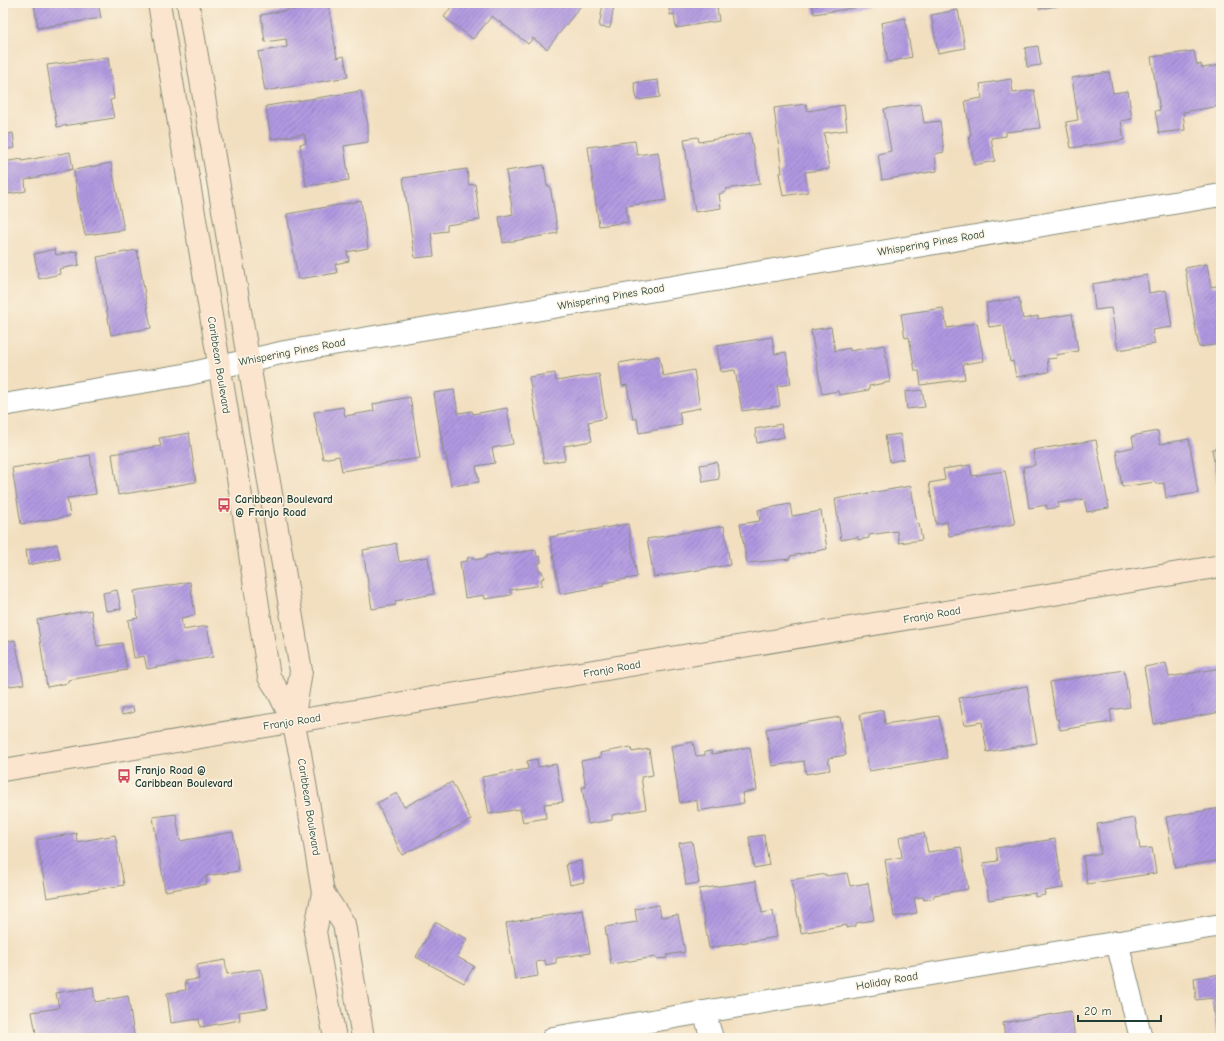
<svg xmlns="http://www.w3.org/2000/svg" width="1224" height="1041" font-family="'Comic Neue',sans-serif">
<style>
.building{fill:url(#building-hatch)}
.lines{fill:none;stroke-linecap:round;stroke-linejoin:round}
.street-casing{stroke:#888e7a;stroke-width:24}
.secondary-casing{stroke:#888e7a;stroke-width:24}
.street{stroke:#fff;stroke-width:22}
.secondary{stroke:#fbe5cf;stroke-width:22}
.labels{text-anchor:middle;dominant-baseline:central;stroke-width:3;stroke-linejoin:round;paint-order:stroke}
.street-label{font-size:11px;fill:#1f3d34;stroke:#fcf5e5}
.poi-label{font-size:11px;font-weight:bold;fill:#1f3d34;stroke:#fcf5e5;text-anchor:start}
</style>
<defs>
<pattern id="building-hatch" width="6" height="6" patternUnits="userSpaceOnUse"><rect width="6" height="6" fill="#b198e1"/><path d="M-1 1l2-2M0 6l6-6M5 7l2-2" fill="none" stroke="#8f7db7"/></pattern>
</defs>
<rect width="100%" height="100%" fill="#fcf5e5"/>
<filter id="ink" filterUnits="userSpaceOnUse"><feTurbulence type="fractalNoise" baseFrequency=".025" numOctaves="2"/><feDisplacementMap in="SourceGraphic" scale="8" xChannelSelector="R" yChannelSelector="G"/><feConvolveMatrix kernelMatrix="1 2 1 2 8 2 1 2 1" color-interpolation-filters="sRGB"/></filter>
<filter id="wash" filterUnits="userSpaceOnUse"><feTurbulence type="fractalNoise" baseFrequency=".012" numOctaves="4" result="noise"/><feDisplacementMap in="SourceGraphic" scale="16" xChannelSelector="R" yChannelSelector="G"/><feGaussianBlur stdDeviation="0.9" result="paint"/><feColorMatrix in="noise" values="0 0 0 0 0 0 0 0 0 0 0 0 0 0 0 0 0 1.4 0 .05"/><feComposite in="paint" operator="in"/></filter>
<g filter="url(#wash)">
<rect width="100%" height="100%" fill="#f2dfc0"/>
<g id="blocks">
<g class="building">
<path d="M34 3H98L101 18 38 28Z"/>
<path d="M328 3 337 58 344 56 348 77 265 91 258 52 287 47 286 39 265 42 261 15Z"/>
<path d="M454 3H583L547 49 533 38 528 44 492 16 473 39 444 17Z"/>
<path d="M668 3H738V4L717 7 719 21 676 28 674 14 670 15Z"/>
<path d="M812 3H880V4L814 14Z"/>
<path d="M1038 3H1057V6L1039 9Z"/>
<path d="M603 4 614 6 610 28 599 27Z"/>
<path d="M958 10 965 48 938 53 931 15Z"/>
<path d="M905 18 912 57 888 62 881 23Z"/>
<path d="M1038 46 1041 65 1027 67 1025 48Z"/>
<path d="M1194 51 1197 65 1201 64 1202 68 1221 65 1220 106 1183 112 1185 130 1159 133 1155 111 1160 110 1151 57Z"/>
<path d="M108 57 114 99 110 100 114 118 57 127 47 65Z"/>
<path d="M1109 72 1113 93 1128 91 1132 119 1121 121 1124 140 1071 148 1066 122 1078 120 1072 78Z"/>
<path d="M1011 79 1013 93 1034 90 1040 128 1006 132V136L991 138 995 161 974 165 969 136 971 135 965 101 982 98 980 84Z"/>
<path d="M658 80 660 97 637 100 634 83Z"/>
<path d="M361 91 368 125V142L344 146 349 180 306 186 300 144 306 143 304 134 271 139 266 106Z"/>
<path d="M806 104 808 111 844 105 847 130 824 133 829 169 805 172 808 192 783 196 779 173H782L774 108Z"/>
<path d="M921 104 924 123 940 121 944 152 935 154 937 171 882 180 878 154 891 151 884 109Z"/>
<path d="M13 133 15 148 3 150V135Z"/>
<path d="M750 133 760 184 726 189V192L719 194 721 208 695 212 684 139 698 137 699 142Z"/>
<path d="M635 141 637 155 658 152 666 200 626 206 628 222 599 226 588 147Z"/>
<path d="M70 152 73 169 25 180 26 191 9 194 3 162 22 159V161Z"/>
<path d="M111 163 124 230 85 235 79 207 74 170Z"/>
<path d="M544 165 547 186H550L558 233 503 243 499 217 513 214 506 171Z"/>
<path d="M467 169 469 185 475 184 480 220 447 225V231L431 233 434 256 415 258 403 178Z"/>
<path d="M361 201 368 248 347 252 349 261 335 264 337 273 298 279 287 214Z"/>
<path d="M55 249 56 255 77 251 79 265 59 269 60 274 39 279 34 254Z"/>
<path d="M137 250 151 328 111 335 97 257Z"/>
<path d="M1207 264 1211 287 1221 285V344L1199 347 1185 268Z"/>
<path d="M1147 275 1149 293 1166 290 1172 327 1152 330 1155 344 1118 350 1111 308 1095 310 1092 284Z"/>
<path d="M1019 298 1023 319 1038 316V319L1072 314 1078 351 1056 355 1057 358 1047 359 1049 372 1016 377 1013 361 1010 362 1004 325 989 327 986 303Z"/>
<path d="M943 308 947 328 977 323 984 361 963 364 965 379 921 385 919 371H915L909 337 905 338 901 314Z"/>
<path d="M831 327 835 351 850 348V351L884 345 890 382 869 386V390L839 395 838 391 822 394 811 330Z"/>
<path d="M772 337 775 354 786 352 791 384 777 386 780 406 742 411 735 370 721 372 717 346Z"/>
<path d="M659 356 663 376 694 370 700 408 679 412 682 425 639 433 637 419H633L627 385 622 386 619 363Z"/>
<path d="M555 373 556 381 599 374 606 418 588 422 592 441 564 446 565 460 544 463 529 377Z"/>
<path d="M454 390 458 413 472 411 473 414 507 408 513 444 492 448 495 463 476 466 479 482 451 486 446 455H444L434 393Z"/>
<path d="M922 390 925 407 907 409 905 392Z"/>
<path d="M410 397 420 458 342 471 339 456 323 459 314 412 343 407 345 416 374 411 373 404Z"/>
<path d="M781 424 784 437 757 443 755 429Z"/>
<path d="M1158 431 1160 444 1189 439 1198 493 1166 498 1164 483 1156 484 1155 482 1122 487 1116 451 1134 447 1132 436Z"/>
<path d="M189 433 196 482 118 495 112 454 161 446 159 438Z"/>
<path d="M900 434 904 459 890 462 885 436Z"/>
<path d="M1096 440 1109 508 1087 512 1084 499 1058 503 1059 507 1047 509 1046 505 1029 508 1023 467 1035 465 1033 450Z"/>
<path d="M1221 448V491H1219L1212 449Z"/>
<path d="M90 455 96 494 67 498 70 516 21 524 12 468Z"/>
<path d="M717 462 719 479 703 482 700 465Z"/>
<path d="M970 465 972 476 1005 471 1015 524 949 536 947 522 936 524 929 483 945 480 943 469Z"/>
<path d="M911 486 917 524H919L922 540 899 543 897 531 869 535V538L864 539 858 540V537L841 540 835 499Z"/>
<path d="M790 504 792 516 821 511 827 549 790 556V559L747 563 740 524 760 521 758 510Z"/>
<path d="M628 524 637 577 603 583 604 586 560 594 550 537Z"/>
<path d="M724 526 730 565 654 577 647 539Z"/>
<path d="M396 543 399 562 428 557 434 594 395 601 396 605 372 609 363 550 382 547Z"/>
<path d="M57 544 60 559 28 565 26 550Z"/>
<path d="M536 550 537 557 540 556 541 563H538L539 571H542L544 578 541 579 542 585 510 590 511 595 485 599 484 595 465 598 460 562 468 561 467 558 474 557V560L486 558V556L499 553V555Z"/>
<path d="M190 582 195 615 181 618 183 630 207 626 213 657 147 669 144 656 134 658 128 620 138 618 134 591Z"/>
<path d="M117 590 121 609 106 611 103 593Z"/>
<path d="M91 610 97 646 122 643 127 670 68 680V683L47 687 37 620Z"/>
<path d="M15 640 24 684 3 687V642Z"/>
<path d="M1166 663 1169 677 1221 668V712L1154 724 1144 667Z"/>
<path d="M1124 670 1130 707 1110 710 1112 722 1060 730 1058 719H1056L1050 682Z"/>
<path d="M1027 686 1037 743 987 752 982 722 964 725 959 698Z"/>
<path d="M133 707 134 712 122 715 121 709Z"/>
<path d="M883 710 885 724 939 716 947 758 869 771 860 714Z"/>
<path d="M840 717 846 755 828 758 830 770 806 774 804 761 772 766 766 729Z"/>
<path d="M693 742 696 756 705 755V752L711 751 712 754 750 747 757 790 742 793 744 803 698 811 697 800 680 803 671 746Z"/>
<path d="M631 747 632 752 649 749 653 775 641 777 646 809 612 815V820L588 824 582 787H586L581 761 601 757 600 753Z"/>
<path d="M537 759 538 767 556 764 563 802 544 804 546 818 523 822 520 809 489 814 482 777 528 769 527 761Z"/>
<path d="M452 782 471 820 402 855 377 803 397 793 404 807Z"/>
<path d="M1221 808V860L1175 868 1166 817Z"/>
<path d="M176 814 180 841 233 832 239 871 206 876 207 884 165 891 153 817Z"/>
<path d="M1135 818 1140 849 1152 848 1156 873 1087 884 1083 856 1101 854 1097 824Z"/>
<path d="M76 833 77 842 115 835 124 885 47 898 37 840Z"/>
<path d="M924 833 928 852 961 847 968 889 934 895V898L924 900 923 897 914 898 917 913 894 917 885 860 902 857 899 837Z"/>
<path d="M764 835 769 865 754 868 749 837Z"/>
<path d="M1055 839 1063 888 1044 891 1045 895 1035 897V893L989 900 983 863 998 861 996 848Z"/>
<path d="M692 841 699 883 686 885 679 843Z"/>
<path d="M581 861 584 882 570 885 566 864Z"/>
<path d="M847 873 850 886 868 883 874 920 856 923V926L846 928V925L801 933 791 880 826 874V876Z"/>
<path d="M756 881 762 913 773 911 777 937 709 948 699 889Z"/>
<path d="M659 905 661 917 678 915 685 952 667 955V958L657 959 656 957 611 964 605 927 637 922 635 909Z"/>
<path d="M583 910 590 953 556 958V963L546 965 545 960 536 962 538 976 515 980 506 923Z"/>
<path d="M435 922 467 939 457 957 474 966 464 983 416 957Z"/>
<path d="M225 960 227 974 261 969 268 1008 239 1012 240 1020 200 1027 199 1019 171 1023 167 993 186 990 185 981 199 979 197 965Z"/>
<path d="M1221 974V1038H1217L1212 998 1196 1000 1194 978Z"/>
<path d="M93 987 95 1002 128 996 134 1035 119 1038H37L32 1012 59 1008 56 993Z"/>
<path d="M1071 1011 1075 1038H1005L1003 1023Z"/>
</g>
</g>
</g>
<g filter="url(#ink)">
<use href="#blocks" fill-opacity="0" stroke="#888e7a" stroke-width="1"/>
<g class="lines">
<defs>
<g id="street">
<path d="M3 405 184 375 285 352 1221 195"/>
<path d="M1117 942 1141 1038"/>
<path d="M704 1012 712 1038"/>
<path d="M553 1038 704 1012 1221 925"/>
</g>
<g id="secondary">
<path d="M159 3 241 496 269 677 278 691 293 722 300 753 323 893 315 932 335 1038"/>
<path d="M188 3 301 671 293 722"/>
<path d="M3 770 1221 566"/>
<path d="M323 893 344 924 363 1038"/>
</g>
</defs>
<use href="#street" class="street-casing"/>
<use href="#secondary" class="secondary-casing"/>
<use href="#street" class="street"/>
<use href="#secondary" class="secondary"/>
</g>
</g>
<defs>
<symbol id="bus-bare" viewBox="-9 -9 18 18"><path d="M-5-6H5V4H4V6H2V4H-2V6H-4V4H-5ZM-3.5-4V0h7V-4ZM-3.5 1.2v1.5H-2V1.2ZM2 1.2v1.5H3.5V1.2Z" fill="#d1495b" stroke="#fcf5e5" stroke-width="2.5" paint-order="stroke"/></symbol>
</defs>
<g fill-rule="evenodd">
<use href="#bus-bare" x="214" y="495" width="20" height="20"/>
<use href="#bus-bare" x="114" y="766" width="20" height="20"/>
</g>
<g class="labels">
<g class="street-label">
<text transform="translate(931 243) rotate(-10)">Whispering Pines Road</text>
<text transform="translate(611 297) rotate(-10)">Whispering Pines Road</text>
<text transform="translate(292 352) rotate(-11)">Whispering Pines Road</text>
<text transform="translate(219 365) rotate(81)">Caribbean Boulevard</text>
<text transform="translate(932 615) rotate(-10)">Franjo Road</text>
<text transform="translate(612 669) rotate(-10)">Franjo Road</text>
<text transform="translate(292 722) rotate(-9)">Franjo Road</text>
<text transform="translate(309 807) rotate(81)">Caribbean Boulevard</text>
<text transform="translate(887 981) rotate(-10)">Holiday Road</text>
</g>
<g class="poi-label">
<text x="235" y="499">Caribbean Boulevard<tspan x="235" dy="13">@ Franjo Road</tspan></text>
<text x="135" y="770">Franjo Road @<tspan x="135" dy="13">Caribbean Boulevard</tspan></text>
</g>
</g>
<rect width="1224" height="1041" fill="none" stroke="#fcf5e5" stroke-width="16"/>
<path d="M1078 1015v6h83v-6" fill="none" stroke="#1f3d34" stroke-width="2"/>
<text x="1084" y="1015" font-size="12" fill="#1f3d34" stroke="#fcf5e5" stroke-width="3" paint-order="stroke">20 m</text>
</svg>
